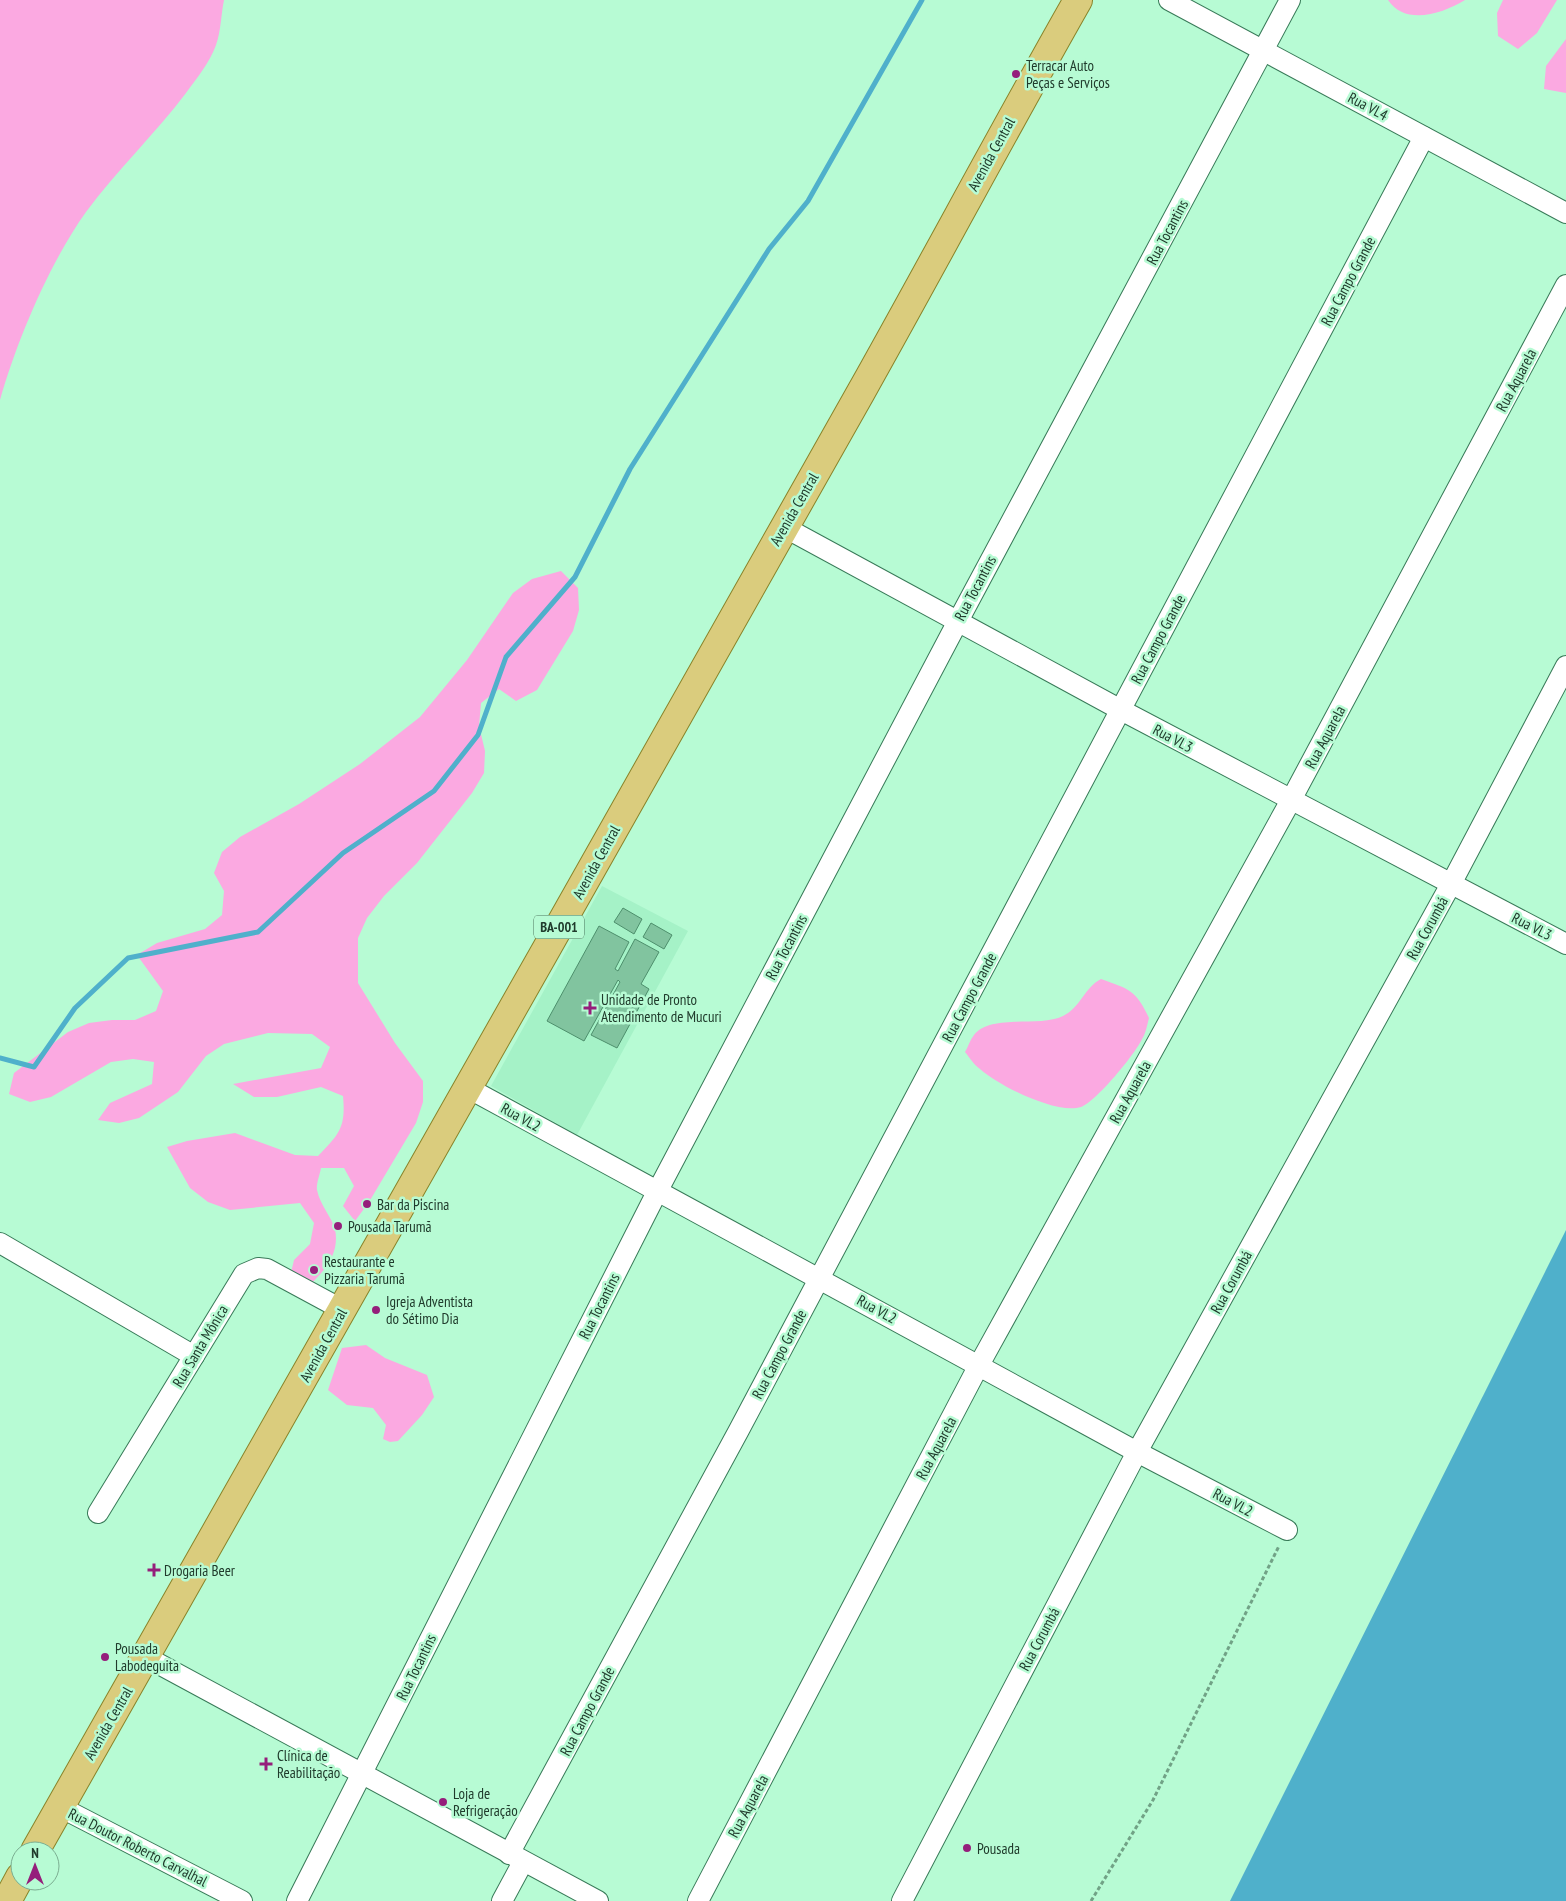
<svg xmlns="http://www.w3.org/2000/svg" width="1566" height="1901" font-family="'PT Sans Narrow',sans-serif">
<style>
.built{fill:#a5f2c7}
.green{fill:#fba9e1}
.water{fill:#4fb0cb}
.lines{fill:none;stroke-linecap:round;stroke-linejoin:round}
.stream{stroke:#4fb0cb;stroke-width:5}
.building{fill:#81c49f;stroke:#4d8f6c}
.street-casing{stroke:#387a58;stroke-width:22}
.primary-casing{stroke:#898329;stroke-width:30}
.path{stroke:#71a286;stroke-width:3;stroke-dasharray:4 2.5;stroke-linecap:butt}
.street{stroke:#fff;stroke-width:20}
.primary{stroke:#dacc7d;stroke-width:28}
.poi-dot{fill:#951e7b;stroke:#b7fbd4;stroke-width:2}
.labels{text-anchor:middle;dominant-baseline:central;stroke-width:5;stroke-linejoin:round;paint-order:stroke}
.shield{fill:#b7fbd4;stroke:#4d755e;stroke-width:1}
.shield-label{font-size:14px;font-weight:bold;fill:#203b2c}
.poi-label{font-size:15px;fill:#203b2c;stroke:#b7fbd4;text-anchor:start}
.street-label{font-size:15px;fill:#203b2c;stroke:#b7fbd4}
</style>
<rect width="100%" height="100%" fill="#b7fbd4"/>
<path class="built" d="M602 886 688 931 577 1135 491 1086Z"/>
<g class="green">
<path d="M0 0H224C221 14 221 31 216 45 210 62 197 78 186 93 155 134 117 170 86 212 50 262 17 340 0 400Z"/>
<path d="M1388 0H1465C1442 14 1405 26 1388 0Z"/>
<path d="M1503 0H1557L1537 33 1518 49 1498 36 1497 13Z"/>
<path d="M1566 39V93L1544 89 1546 66Z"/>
<path d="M561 571 578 588 579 610 573 631 537 690 516 701 499 689 481 703 479 726 485 751 484 773 472 793 417 863 384 896 367 918 358 938V983L395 1043 423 1081V1102L416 1123 369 1202 355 1221 343 1206 354 1186 344 1168H321C320 1174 316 1184 317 1190 320 1205 331 1216 335 1229 340 1254 325 1270 309 1286L289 1281 294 1260 310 1244 314 1223 300 1203 230 1210 208 1202 190 1188 167 1147 187 1141 235 1133 295 1155 318 1156C339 1134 346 1128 343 1096L321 1087 277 1097H254L233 1084 321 1068 330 1047 312 1034 268 1033 224 1044 206 1056 178 1092 139 1118 119 1123 98 1120 110 1103 152 1084 154 1062 133 1059 111 1062 51 1097 30 1102 9 1094 14 1073 68 1032 89 1023 112 1020H135L156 1011 163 991 137 955 157 943 205 929 222 915 224 891 214 873 222 852 240 837 299 804 360 764 420 717 467 660 513 593 532 579Z"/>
<path d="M1101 979C1129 989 1136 990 1149 1018 1147 1025 1146 1033 1142 1039 1136 1053 1096 1102 1081 1107 1057 1115 999 1086 980 1069 974 1065 970 1058 965 1052 968 1047 970 1040 974 1035 991 1013 1039 1028 1063 1016 1080 1008 1085 987 1101 979Z"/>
<path d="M366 1345 385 1358 427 1375 434 1397 422 1415 398 1441 390 1442 383 1439 386 1425 373 1408 347 1405 328 1390 342 1348Z"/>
</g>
<path class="water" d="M1566 1230V1901H1230Z"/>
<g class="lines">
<path class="stream" d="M0 1058 34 1067 75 1008 128 958 258 932 343 853 434 791 478 735 506 657 575 577 630 469 769 249 808 201 922 0"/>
</g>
<g class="building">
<path d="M623 908 642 919 634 934 614 922Z"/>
<path d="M651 923 672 935 664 949 643 937Z"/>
<path d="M599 926 629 942 615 969 618 971 635 939 659 952 641 984 649 989 617 1048 591 1035 620 982 618 980 584 1041 547 1021Z"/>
</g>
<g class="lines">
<defs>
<g id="street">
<path d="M1169 0 1566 213"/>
<path d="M784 527 1121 710 1566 944"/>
<path d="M468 1088 1137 1452 1287 1530"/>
<path d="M0 1243 194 1356"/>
<path d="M98 1513 244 1274 258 1268 267 1269 343 1310"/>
<path d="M146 1657 598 1901"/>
<path d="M60 1807 242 1901"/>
<path d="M509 1854 739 1430 1424 137"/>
<path d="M297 1901 657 1192 957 623 1290 0"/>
<path d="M502 1901 523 1862"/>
<path d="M698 1901 979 1365 1291 800 1566 285"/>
<path d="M902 1901 1137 1452 1451 884 1566 666"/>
</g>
<g id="primary">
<path d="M35 1851C310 1365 587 879 861 392 934 262 1004 130 1078 0"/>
<path d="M7 1901 20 1877"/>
</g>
</defs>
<use href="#street" class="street-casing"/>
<use href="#primary" class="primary-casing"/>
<path class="path" d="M1091 1901 1153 1800 1279 1546"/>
<use href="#street" class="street"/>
<use href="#primary" class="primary"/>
</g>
<g class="poi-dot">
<circle cx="1016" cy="74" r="5"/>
<path d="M587.5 1000.5h5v5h5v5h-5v5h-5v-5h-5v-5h5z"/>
<circle cx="367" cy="1204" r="5"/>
<circle cx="338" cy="1226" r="5"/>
<circle cx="314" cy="1270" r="5"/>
<circle cx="376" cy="1310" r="5"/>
<path d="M151.5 1562.5h5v5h5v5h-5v5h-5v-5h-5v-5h5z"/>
<circle cx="105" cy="1657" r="5"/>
<path d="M263.5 1756.5h5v5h5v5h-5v5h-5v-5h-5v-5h5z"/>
<circle cx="443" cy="1802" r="5"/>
<circle cx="967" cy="1848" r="5"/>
</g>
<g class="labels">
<rect class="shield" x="534" y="915.5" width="50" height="23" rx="4"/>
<g class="shield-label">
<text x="559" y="927">BA-001</text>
</g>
<g class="poi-label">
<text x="1026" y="65">Terracar Auto<tspan x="1026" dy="17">Peças e Serviços</tspan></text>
<text x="601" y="999">Unidade de Pronto<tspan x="601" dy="17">Atendimento de Mucuri</tspan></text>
<text x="377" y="1204">Bar da Piscina</text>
<text x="348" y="1226">Pousada Tarumã</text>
<text x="324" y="1261">Restaurante e<tspan x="324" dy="17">Pizzaria Tarumã</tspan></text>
<text x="386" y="1301">Igreja Adventista<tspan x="386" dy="17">do Sétimo Dia</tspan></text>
<text x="164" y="1570">Drogaria Beer</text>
<text x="115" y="1648">Pousada<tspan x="115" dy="17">Labodeguita</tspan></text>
<text x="277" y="1755">Clínica de<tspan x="277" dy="17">Reabilitação</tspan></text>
<text x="453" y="1793">Loja de<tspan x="453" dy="17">Refrigeração</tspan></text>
<text x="977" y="1848">Pousada</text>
</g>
<g class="street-label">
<text transform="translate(1368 106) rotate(28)">Rua VL4</text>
<text transform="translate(991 154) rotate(-61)">Avenida Central</text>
<text transform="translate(1167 232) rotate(-62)">Rua Tocantins</text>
<text transform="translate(1348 281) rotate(-62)">Rua Campo Grande</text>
<text transform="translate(1516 380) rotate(-62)">Rua Aquarela</text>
<text transform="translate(794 509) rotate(-60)">Avenida Central</text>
<text transform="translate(975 588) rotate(-62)">Rua Tocantins</text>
<text transform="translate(1158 639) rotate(-62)">Rua Campo Grande</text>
<text transform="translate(1325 737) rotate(-62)">Rua Aquarela</text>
<text transform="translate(1173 738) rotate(28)">Rua VL3</text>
<text transform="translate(596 862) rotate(-61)">Avenida Central</text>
<text transform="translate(1532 926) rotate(27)">Rua VL3</text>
<text transform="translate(1427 928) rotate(-61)">Rua Corumbá</text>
<text transform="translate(786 947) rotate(-62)">Rua Tocantins</text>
<text transform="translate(969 997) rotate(-62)">Rua Campo Grande</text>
<text transform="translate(1130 1092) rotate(-61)">Rua Aquarela</text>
<text transform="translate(521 1117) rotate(29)">Rua VL2</text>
<text transform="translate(1231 1282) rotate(-61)">Rua Corumbá</text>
<text transform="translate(599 1306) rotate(-63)">Rua Tocantins</text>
<text transform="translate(877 1309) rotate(29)">Rua VL2</text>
<text transform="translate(323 1345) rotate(-61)">Avenida Central</text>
<text transform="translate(200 1346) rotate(-59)">Rua Santa Mônica</text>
<text transform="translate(779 1354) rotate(-62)">Rua Campo Grande</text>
<text transform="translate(936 1448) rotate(-62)">Rua Aquarela</text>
<text transform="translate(1233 1502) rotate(28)">Rua VL2</text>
<text transform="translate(1039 1639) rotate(-62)">Rua Corumbá</text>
<text transform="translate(416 1667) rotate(-64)">Rua Tocantins</text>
<text transform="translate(587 1711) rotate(-62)">Rua Campo Grande</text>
<text transform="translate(108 1723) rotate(-60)">Avenida Central</text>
<text transform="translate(748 1806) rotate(-62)">Rua Aquarela</text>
<text transform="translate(138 1847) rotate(27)">Rua Doutor Roberto Carvalhal</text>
</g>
</g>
<g transform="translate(35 1866)"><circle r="24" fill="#b7fbd4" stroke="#7bae91"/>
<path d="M0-4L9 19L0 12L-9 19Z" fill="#951e7b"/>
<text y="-8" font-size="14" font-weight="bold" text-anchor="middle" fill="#203b2c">N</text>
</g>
</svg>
